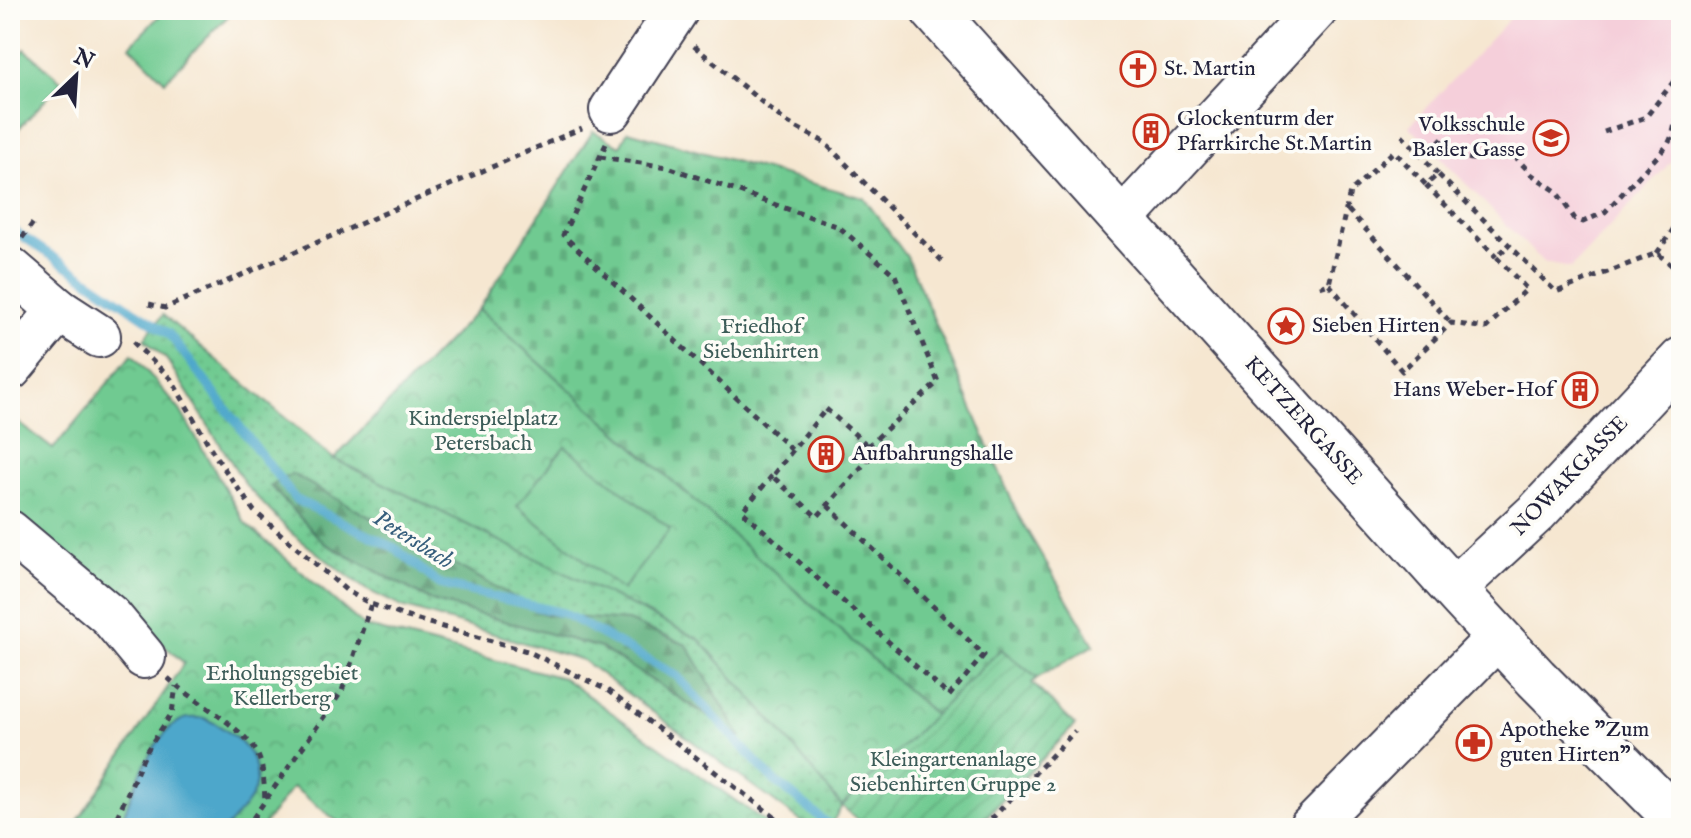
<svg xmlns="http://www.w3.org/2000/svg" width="1691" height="838" font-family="'IM FELL English',serif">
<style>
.built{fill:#f5cfda}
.grass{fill:url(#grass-dots);stroke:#497666;stroke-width:2;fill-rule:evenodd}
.forest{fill:url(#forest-firs);stroke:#3f685b;stroke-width:2}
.cemetery{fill:url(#cemetery-stones);stroke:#497666;stroke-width:2}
.park{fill:url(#park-crowns);stroke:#497666;stroke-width:2}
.garden{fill:url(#garden-furrows);stroke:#497666;stroke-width:2}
.pitch{fill:#70ca91;stroke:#497666;stroke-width:2}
.water{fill:#4ea7cb;stroke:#386483;stroke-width:2}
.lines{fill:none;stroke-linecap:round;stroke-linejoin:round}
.stream{stroke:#4ea7cb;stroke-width:9}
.minor-casing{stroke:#424052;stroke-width:46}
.major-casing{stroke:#424052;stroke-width:48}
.path{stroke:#424052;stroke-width:5;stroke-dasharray:6 6;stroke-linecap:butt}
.minor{stroke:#fff;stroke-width:42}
.major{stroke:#fff;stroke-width:44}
.labels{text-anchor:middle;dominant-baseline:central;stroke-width:7;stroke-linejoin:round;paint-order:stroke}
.poi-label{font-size:22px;fill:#22223b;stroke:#fdfcf7;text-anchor:start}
.park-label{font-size:22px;fill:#3d5d59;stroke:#fdfcf7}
.street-label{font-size:22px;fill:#22223b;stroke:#fdfcf7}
.water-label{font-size:24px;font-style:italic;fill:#365e7c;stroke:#fdfcf7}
</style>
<defs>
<pattern id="grass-dots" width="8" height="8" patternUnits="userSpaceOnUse" patternTransform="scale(2)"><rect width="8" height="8" fill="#70ca91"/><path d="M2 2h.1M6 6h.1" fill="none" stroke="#61ad7e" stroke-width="1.8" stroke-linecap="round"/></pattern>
<pattern id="forest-firs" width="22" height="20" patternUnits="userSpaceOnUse" patternTransform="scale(2)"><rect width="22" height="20" fill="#5cae7b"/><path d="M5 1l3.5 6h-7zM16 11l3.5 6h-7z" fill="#4c8d66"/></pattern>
<pattern id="cemetery-stones" width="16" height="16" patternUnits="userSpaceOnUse" patternTransform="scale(2)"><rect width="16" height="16" fill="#70ca91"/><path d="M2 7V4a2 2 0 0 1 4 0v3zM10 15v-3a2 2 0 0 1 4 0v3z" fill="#61ad7e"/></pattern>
<pattern id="park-crowns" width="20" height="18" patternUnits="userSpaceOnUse" patternTransform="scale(2)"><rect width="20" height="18" fill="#70ca91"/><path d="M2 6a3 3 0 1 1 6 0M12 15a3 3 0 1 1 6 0" fill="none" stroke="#61ad7e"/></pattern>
<pattern id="garden-furrows" width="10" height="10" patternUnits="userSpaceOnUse" patternTransform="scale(2)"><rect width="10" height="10" fill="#70ca91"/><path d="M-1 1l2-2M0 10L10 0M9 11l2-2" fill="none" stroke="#61ad7e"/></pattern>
</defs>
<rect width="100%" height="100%" fill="#fdfcf7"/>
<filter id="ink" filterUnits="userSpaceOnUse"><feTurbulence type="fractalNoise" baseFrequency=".0125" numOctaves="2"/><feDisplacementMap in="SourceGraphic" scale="16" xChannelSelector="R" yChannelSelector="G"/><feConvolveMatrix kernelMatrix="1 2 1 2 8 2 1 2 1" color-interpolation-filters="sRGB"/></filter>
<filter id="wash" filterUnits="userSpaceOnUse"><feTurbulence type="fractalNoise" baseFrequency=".006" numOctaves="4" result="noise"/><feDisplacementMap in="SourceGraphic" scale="32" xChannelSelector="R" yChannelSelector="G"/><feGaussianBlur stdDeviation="1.8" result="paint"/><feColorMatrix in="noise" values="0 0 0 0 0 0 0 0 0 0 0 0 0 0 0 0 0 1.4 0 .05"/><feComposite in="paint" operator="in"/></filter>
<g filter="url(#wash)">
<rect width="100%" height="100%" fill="#f6e7d1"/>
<path class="built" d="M1518 10H1681V151L1571 268 1544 263 1409 126Z"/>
<path class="grass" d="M163 315 334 459 699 639 777 727 842 806 829 828H810L582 660 402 607 365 589 291 533 247 487 167 360 144 339ZM292 474 546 615 686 645 739 736 601 648 432 601 324 543Z"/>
<path class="forest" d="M292 474 546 615 628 621 687 645 741 737 601 648 432 601 324 543 270 486Z"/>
<path class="cemetery" d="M593 131 620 146 628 131 864 198 907 257 1018 515 1094 645 1037 678 1001 649 935 715 479 309Z"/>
<g class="park">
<path d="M479 309 935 715 842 806 777 727 699 639 334 459Z"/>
<path d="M132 354 180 410 245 523 364 626 563 678 774 828H346L293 787 261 828H73L184 663 10 510V416L53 449Z"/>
</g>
<path class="garden" d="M1001 649 1037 678 1032 683 1075 725 976 828H867L842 806Z"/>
<g class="pitch">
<path d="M165 10H234L165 81 130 46Z"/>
<path d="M25 49 62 82 10 138V66Z"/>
<path d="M565 446 670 529 622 590 517 506Z"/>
</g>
<path class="water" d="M204 718C230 730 264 753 255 787 251 803 236 816 226 828H119C130 798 152 731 184 719 190 717 198 718 204 718Z"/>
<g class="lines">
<path class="stream" d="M10 228 169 334 295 499 395 548 439 584 563 613 677 676 769 776 833 828"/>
</g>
</g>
<g filter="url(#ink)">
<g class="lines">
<defs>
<g id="minor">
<path d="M611 110 677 10"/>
<path d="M1122 220 1316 10"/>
<path d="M10 268 59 310 99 336"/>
<path d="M10 369 59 310"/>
<path d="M10 532 110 616 144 657"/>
<path d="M1454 589 1537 512 1681 359"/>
<path d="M1310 828 1498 637"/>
</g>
<path id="major" d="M933 10 1460 596 1536 678 1681 824"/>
</defs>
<use href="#minor" class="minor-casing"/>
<use href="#major" class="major-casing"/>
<g class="path">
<path d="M1674 10 1681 17"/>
<path d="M694 46 786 122 824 142 943 262"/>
<path d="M1604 132 1646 117 1681 72"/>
<path d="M1402 135 1438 174"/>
<path d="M1439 139 1459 157 1472 159 1505 152 1512 153 1531 174 1556 191 1575 219 1583 222 1605 212 1667 146C1678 128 1677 104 1674 84"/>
<path d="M606 144 563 235 792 450"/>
<path d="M600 157 668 167 839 227 895 275 938 382 868 446"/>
<path d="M1426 185 1496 257"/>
<path d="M1348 210 1451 323"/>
<path d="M22 238 33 223"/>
<path d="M1657 253 1681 218"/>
<path d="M1329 284 1402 371 1451 323 1486 328 1527 289 1496 257 1508 246"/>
<path d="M1320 287 1329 284 1350 192 1394 151 1426 185 1438 174 1556 292 1657 253 1681 273"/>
<path d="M149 304 165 308 582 128"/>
<path d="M1271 335 1285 322"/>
<path d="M133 342 171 379 216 457 254 511 347 591 371 604 404 616 527 651 607 690 789 828"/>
<path d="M826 409 875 452 817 517 772 476Z"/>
<path d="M772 476 742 511 949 696 984 655 828 506"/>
<path d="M168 678C192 700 241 726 256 751 264 766 264 784 265 801"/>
<path d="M112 828 146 752 172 713 176 686"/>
<path d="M246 828 342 691 371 604"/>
<path d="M983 828 1075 731"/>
</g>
<use href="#minor" class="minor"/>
<use href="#major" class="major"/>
</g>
</g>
<defs>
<symbol id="church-ring" viewBox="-11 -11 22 22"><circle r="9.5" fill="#fdfcf7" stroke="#c8321e" stroke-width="1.5"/><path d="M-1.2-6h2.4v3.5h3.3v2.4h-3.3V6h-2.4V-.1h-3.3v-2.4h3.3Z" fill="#c8321e"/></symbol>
<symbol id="building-ring" viewBox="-11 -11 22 22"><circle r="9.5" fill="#fdfcf7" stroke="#c8321e" stroke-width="1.5"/><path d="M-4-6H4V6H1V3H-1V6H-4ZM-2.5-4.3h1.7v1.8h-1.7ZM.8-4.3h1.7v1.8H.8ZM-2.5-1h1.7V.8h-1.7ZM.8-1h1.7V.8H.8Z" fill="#c8321e"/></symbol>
<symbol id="school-ring" viewBox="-11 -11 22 22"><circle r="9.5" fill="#fdfcf7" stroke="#c8321e" stroke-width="1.5"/><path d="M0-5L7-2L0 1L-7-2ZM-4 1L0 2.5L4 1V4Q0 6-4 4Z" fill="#c8321e"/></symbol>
<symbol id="sight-ring" viewBox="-11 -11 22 22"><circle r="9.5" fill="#fdfcf7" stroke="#c8321e" stroke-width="1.5"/><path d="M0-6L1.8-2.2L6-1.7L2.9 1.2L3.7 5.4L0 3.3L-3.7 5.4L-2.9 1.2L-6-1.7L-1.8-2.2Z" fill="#c8321e"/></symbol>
<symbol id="pharmacy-ring" viewBox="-11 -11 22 22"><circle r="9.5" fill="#fdfcf7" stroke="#c8321e" stroke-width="1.5"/><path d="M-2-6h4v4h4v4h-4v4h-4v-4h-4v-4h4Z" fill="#c8321e"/></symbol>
</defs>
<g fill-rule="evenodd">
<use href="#church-ring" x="1118" y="49" width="40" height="40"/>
<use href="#building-ring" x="1131" y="112" width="40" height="40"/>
<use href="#school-ring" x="1531" y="118" width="40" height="40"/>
<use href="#sight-ring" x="1266" y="306" width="40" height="40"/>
<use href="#building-ring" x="1560" y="370" width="40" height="40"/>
<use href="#building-ring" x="806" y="434" width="40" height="40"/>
<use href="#pharmacy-ring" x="1454" y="723" width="40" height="40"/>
</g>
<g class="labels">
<g class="poi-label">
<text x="1164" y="69">St. Martin</text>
<text x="1177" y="119">Glockenturm der<tspan x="1177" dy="25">Pfarrkirche St.Martin</tspan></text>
<text x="1525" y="125" text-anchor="end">Volksschule<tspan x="1525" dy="25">Basler Gasse</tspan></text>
<text x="1312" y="326">Sieben Hirten</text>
<text x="1554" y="390" text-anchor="end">Hans Weber-Hof</text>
<text x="852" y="454">Aufbahrungshalle</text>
<text x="1500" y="730">Apotheke "Zum<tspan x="1500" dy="25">guten Hirten"</tspan></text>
</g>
<g class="park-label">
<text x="761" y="327">Friedhof<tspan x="761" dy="25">Siebenhirten</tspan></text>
<text x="483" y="419">Kinderspielplatz<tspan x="483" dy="25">Petersbach</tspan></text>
<text x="282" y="674">Erholungsgebiet<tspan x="282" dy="25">Kellerberg</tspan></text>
<text x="953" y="760">Kleingartenanlage<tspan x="953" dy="25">Siebenhirten Gruppe 2</tspan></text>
</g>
<g class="street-label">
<text transform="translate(1303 421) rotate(48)">KETZERGASSE</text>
<text transform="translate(1570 476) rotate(-46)">NOWAKGASSE</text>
</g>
<g class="water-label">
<text transform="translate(413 540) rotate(32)">Petersbach</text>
</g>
</g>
<rect width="1691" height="838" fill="none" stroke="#fdfcf7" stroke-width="40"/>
<g transform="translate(76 76) rotate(25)" stroke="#fdfcf7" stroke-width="6" paint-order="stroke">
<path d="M0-6L14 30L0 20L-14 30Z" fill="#22223b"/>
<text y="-12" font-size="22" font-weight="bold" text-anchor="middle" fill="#22223b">N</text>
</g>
</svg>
